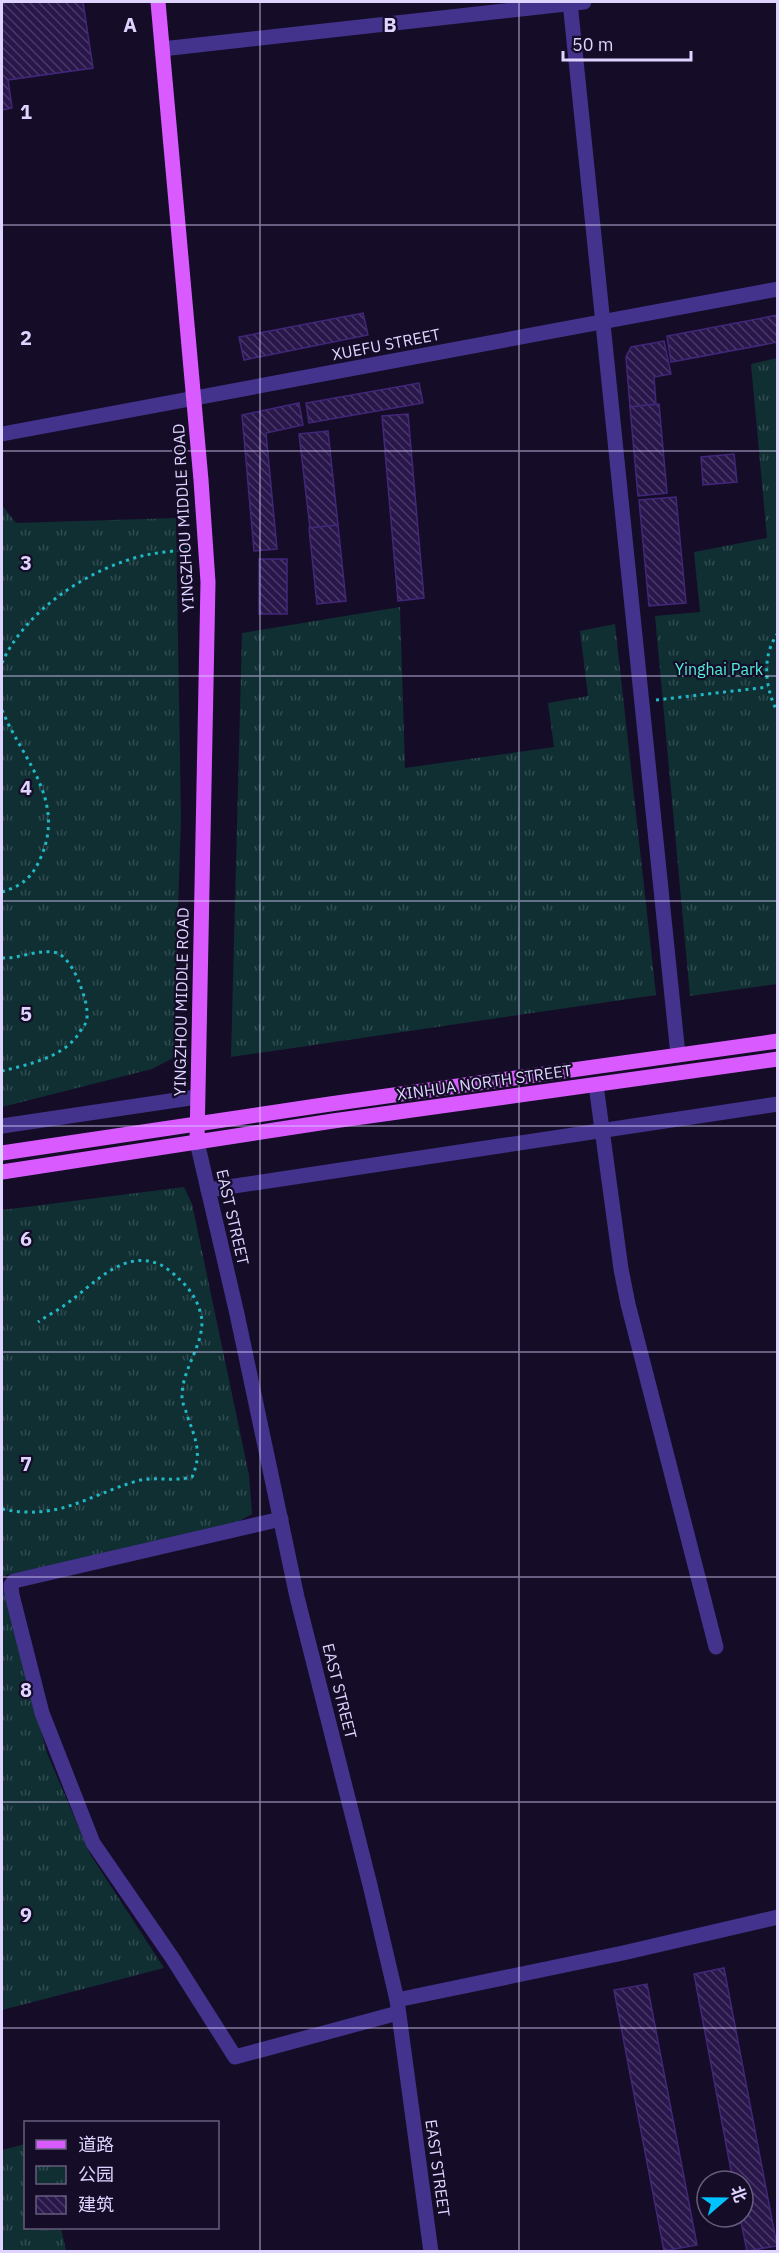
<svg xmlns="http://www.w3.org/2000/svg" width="779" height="2253" font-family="'IBM Plex Sans','Noto Sans SC',sans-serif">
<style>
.park{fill:url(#park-tufts)}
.building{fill:url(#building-back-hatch);stroke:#42267a;stroke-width:1.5}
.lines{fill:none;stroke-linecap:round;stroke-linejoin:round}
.path{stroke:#21b8c6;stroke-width:3;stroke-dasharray:3 4.5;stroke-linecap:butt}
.minor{stroke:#43338c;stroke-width:15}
.major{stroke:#d95bff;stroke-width:15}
.grid{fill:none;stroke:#dfd4ff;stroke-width:1.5;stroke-opacity:0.55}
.labels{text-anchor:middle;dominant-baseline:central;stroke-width:4.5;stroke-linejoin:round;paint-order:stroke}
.street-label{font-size:16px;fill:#dfd4ff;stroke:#150d28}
.park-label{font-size:16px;fill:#52eddc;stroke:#150d28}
.grid-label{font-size:20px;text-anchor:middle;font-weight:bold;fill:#dfd4ff;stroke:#150d28;stroke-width:4.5;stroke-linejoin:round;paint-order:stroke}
</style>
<defs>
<pattern id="park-tufts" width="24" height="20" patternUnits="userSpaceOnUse" patternTransform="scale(1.5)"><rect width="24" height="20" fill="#0f2f33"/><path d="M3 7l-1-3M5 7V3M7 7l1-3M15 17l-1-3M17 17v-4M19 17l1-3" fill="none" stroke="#324c52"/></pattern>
<pattern id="building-back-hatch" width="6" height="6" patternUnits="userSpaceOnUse" patternTransform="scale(1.5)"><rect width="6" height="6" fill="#29174b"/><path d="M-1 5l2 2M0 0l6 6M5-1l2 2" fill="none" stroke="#483866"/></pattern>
</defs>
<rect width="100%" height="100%" fill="#150d28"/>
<g class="park">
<path d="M777 358V984L690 996 655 616 700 612 694 552 767 538 751 364Z"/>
<path d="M2 505 16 523 176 518 181 819 173 1058 152 1069 2 1107Z"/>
<path d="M400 607 405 768 554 747 548 703 588 696 580 631 615 624 656 995 231 1057 242 633Z"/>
<path d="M184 1187 192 1204 249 1475 252 1514 233 1524 7 1575 2 1579V1210Z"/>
<path d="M2 1582 47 1753 90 1854 164 1968 2 2010Z"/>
<path d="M25 2144 26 2228H61L66 2251H2V2150Z"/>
</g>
<g class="building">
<path d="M2 2H83L93 68 8 80 12 108 2 110Z"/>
<path d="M363 313 368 335 244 360 239 337Z"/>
<path d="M778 315V342L671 362 667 336Z"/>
<path d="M664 341 671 374 654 377 656 404 630 407 626 357 631 347Z"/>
<path d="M419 383 423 403 309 423 306 403Z"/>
<path d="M299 403 303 425 266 433 277 549 254 551 242 415Z"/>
<path d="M659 404 667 493 638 496 630 407Z"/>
<path d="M408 414 424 598 398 601 382 416Z"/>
<path d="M328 431 338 525 310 528 299 434Z"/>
<path d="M734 454 737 482 703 485 701 457Z"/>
<path d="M676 497 686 603 649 606 639 500Z"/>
<path d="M338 525 346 601 317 604 309 528Z"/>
<rect x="259" y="559" width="28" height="55"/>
<path d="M724 1968 777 2246 747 2251 740 2217H743V2181H733L694 1974Z"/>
<path d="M647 1984 697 2245 664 2251 614 1990Z"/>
</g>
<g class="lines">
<g class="path">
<path d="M778 633C761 656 765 689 778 713"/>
<path d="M2 663C25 610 91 567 146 555 160 552 176 551 191 549"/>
<path d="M656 700 768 687"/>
<path d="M2 710C22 759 66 799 41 857 32 878 23 885 2 892"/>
<path d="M2 958C19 959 40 948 57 953 67 957 75 972 79 982 83 993 88 1005 87 1018 87 1022 84 1026 81 1030 66 1057 30 1064 2 1071"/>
<path d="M2 1509C59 1521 86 1496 137 1481 153 1476 173 1482 192 1477 203 1453 195 1438 187 1415 186 1410 182 1403 182 1398 181 1371 202 1348 202 1322 201 1306 191 1289 179 1279 174 1274 167 1268 161 1265 125 1248 95 1283 69 1302 59 1310 48 1315 38 1322"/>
</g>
<g class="minor">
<path d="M570 2 678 1055"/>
<path d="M162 49 584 2"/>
<path d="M2 434 778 289"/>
<path d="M596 1085 621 1269 628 1304 716 1647"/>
<path d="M2 1126 197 1097"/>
<path d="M197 1142 237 1314 297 1597 370 1885 397 2000 431 2252"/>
<path d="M208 1190 778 1104"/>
<path d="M281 1519 14 1581 11 1585 12 1595 42 1713 93 1843 173 1959 235 2057 398 2013"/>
<path d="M397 2000 623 1953 778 1917"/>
</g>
<g class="major">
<path d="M158 2 201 480 208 582 197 1142"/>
<path d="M2 1153 330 1104 778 1041"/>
<path d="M2 1172 333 1121 778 1059"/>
</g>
</g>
<path class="grid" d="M260 2V2252M519 2V2252M2 225H778M2 451H778M2 676H778M2 901H778M2 1126H778M2 1352H778M2 1577H778M2 1802H778M2 2028H778"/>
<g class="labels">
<g class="street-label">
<text transform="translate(386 344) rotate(-11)">XUEFU STREET</text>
<text transform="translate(183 518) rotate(-93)">YINGZHOU MIDDLE ROAD</text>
<text transform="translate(181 1002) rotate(-89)">YINGZHOU MIDDLE ROAD</text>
<text transform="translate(484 1082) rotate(-8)">XINHUA NORTH STREET</text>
<text transform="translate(233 1217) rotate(77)">EAST STREET</text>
<text transform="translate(340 1691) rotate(76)">EAST STREET</text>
<text transform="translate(438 2168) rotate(82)">EAST STREET</text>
</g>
<g class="park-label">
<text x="719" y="669">Yinghai Park</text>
</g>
</g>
<g class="grid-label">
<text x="130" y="32">A</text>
<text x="390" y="32">B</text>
<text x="26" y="119">1</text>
<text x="26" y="345">2</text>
<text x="26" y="570">3</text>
<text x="26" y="795">4</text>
<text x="26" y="1021">5</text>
<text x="26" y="1246">6</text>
<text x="26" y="1471">7</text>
<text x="26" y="1697">8</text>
<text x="26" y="1922">9</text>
</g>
<rect width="779" height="2253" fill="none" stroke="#dfd4ff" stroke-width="6"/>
<rect x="24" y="2121" width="195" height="108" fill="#150d28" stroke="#665d7e" stroke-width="1.5"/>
<rect x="36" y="2140" width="30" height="9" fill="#d95bff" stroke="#665d7e" stroke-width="1.5"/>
<text x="78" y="2151" font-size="18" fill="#dfd4ff">道路</text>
<rect x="36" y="2166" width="30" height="18" fill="url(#park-tufts)" stroke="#665d7e" stroke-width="1.5"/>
<text x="78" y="2181" font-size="18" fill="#dfd4ff">公园</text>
<rect x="36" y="2196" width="30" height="18" fill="url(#building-back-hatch)" stroke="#665d7e" stroke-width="1.5"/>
<text x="78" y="2211" font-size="18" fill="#dfd4ff">建筑</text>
<g transform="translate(725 2199) rotate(70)"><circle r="28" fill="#150d28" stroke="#665d7e" stroke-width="1.5"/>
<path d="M0-4.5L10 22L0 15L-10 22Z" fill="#00c2ff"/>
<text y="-9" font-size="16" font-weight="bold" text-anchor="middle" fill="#dfd4ff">北</text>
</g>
<path d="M563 51v9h128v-9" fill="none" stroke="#dfd4ff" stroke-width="3"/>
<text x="572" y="51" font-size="18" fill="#dfd4ff" stroke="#150d28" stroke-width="4.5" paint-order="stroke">50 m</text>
</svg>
